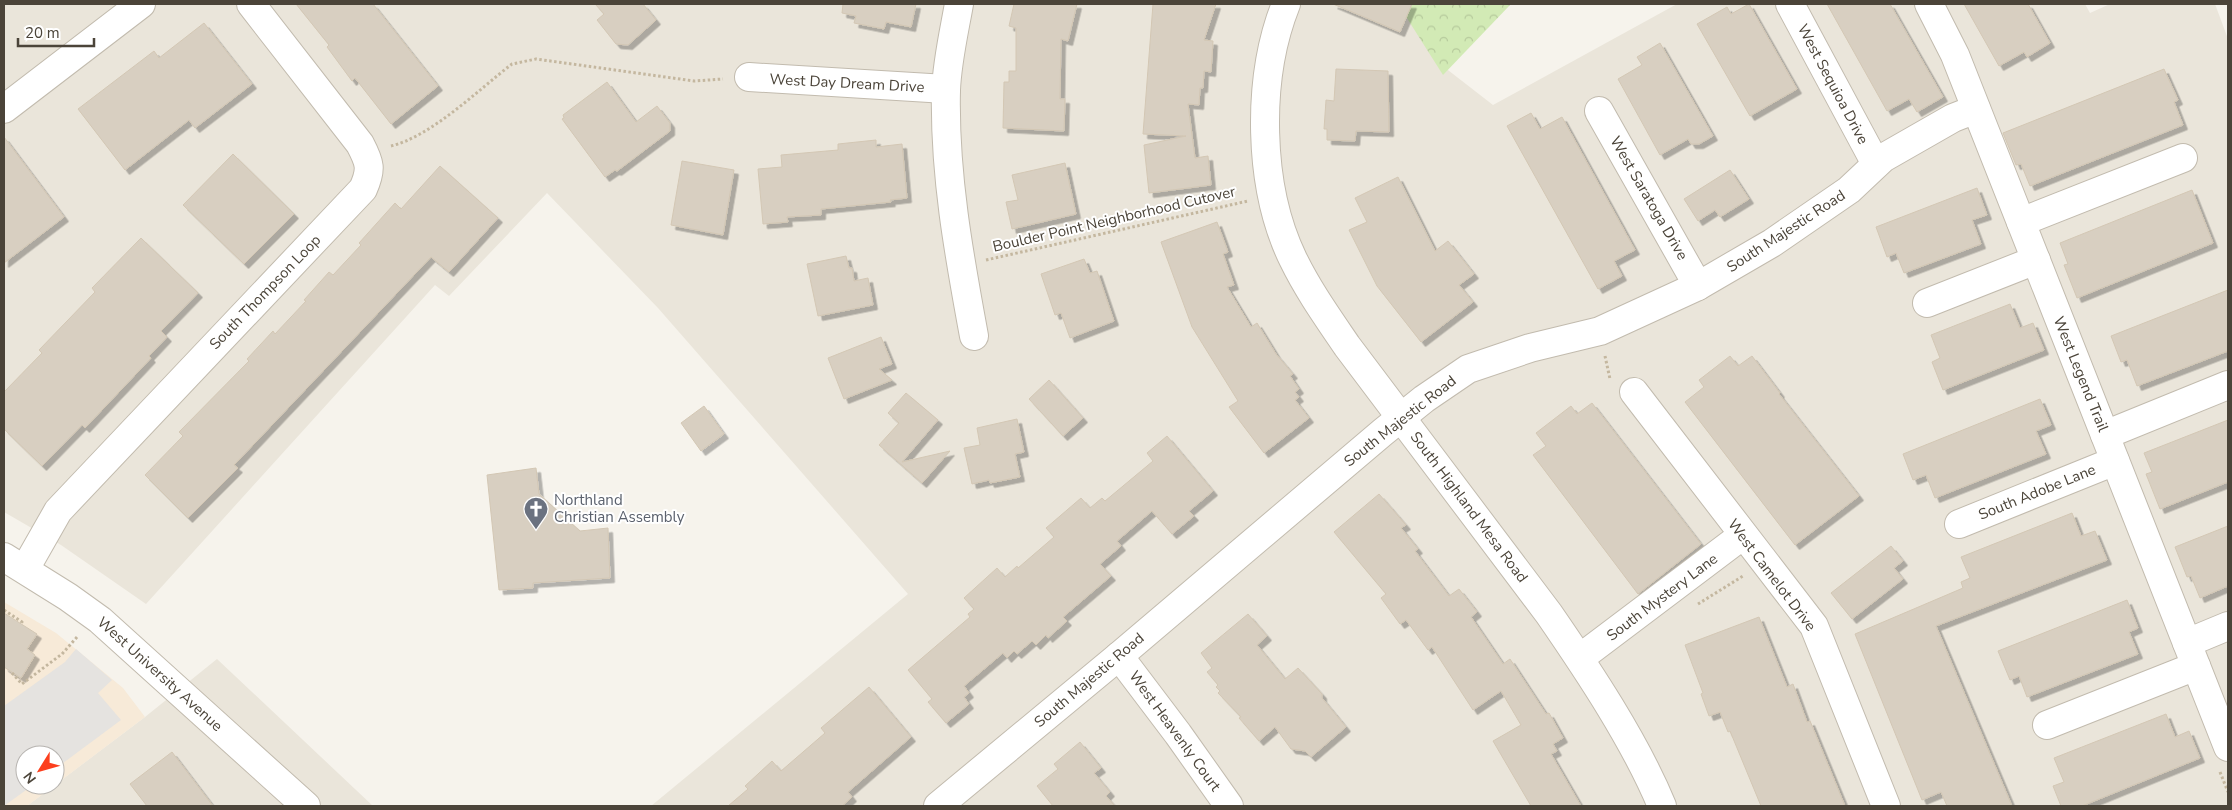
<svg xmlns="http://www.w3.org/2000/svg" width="2232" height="810" font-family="'Nunito Sans',sans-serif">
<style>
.residential{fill:#eae5da}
.commercial{fill:#f7ead8}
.forest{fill:url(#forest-crowns)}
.parking{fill:#e5e3e0}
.building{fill:#d8cfc1;stroke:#d3c7b4;filter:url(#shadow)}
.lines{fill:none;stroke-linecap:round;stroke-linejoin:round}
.minor-casing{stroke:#c2bbae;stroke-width:30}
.tertiary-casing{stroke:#c2bbae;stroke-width:30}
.path{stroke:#c4b79f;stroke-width:3;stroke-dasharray:2.5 2.5;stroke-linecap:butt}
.minor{stroke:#fff;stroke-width:28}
.tertiary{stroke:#fff;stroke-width:28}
.labels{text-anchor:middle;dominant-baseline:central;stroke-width:4;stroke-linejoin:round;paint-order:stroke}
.street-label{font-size:15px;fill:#4b4439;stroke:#fff}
.worship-label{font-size:15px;fill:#5b616d;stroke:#fff;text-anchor:start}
</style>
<defs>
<pattern id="forest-crowns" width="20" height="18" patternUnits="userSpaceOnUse" patternTransform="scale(1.25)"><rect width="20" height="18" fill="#d2eab5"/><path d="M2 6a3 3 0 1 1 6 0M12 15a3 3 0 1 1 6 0" fill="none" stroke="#b6ca9c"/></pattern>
<filter id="shadow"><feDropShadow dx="4.5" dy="4.5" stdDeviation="0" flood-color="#0004"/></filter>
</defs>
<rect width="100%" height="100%" fill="#f6f3ec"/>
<g class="residential">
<path d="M4 4H1458L1435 60 1493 105 1677 4H2085L2090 13 2110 4H2215L2228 39V806H651L908 594 658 308 547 193 449 296 435 285 146 604 61 545 4 512Z"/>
<path d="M217 659 373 806H27L145 717Z"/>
</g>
<path class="commercial" d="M4 602 56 633 123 688 145 717 55 785V755H25V785H55L27 806H4Z"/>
<path class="forest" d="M1398 4H1511L1443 75Z"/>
<path class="parking" d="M76 649 112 680 98 693 121 720 55 769V755H25V785H33L4 806V706L65 662Z"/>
<g class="building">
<path d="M296 4H373L438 86 391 124 355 78 352 81 327 47 329 45Z"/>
<path d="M595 4H643L656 20 628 45 616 44 597 20 604 14Z"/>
<path d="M843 4H916L911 27 886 22 884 29 854 23 856 16 842 13Z"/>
<path d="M1014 4H1077L1068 41 1061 39 1060 99H1065L1064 131 1003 128 1004 82H1009V71H1016V28L1009 26Z"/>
<path d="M1153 4H1216L1204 40 1213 41 1211 72 1204 71 1203 88H1200L1199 105 1188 104 1195 158 1208 156 1211 185 1149 193 1144 145 1186 136 1143 134Z"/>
<path d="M1333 4H1412L1400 32Z"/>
<path d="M1749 4 1797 89 1750 116 1697 24 1727 7 1731 14Z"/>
<path d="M1827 4H1890L1943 97 1917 112 1909 99 1887 111Z"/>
<path d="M1964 4H2028L2050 43 2027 57 2024 52 1999 66Z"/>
<path d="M204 23 252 84 195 128 189 120 125 170 78 109 154 51 159 58Z"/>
<path d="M1660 43 1713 136 1699 144H1691L1688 139 1660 155 1618 79 1642 65 1637 57Z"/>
<path d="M1336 69 1388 71 1389 132 1356 131 1355 141 1327 140V129H1324L1326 100 1334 101Z"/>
<path d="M2164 69 2178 100 2174 102 2183 125 2030 186 2021 164 2016 165 2003 133Z"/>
<path d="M607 82 636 122 657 106 670 123V131L617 171 615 170 605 177 562 119 564 118 563 115Z"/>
<path d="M1531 113 1540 129 1562 117 1635 250 1614 261 1622 276 1598 289 1507 126Z"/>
<path d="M4 137 64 217 4 263Z"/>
<path d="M876 140V147L902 144 907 198 890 200 891 202 821 209V215L787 217 788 222 763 224 758 169 782 167 781 155 838 150V144Z"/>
<path d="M233 154 294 214 244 264 183 205Z"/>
<path d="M682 161 734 170 723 235 671 225Z"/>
<path d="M1065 163 1076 214 1012 229 1006 202 1018 200 1012 175Z"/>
<path d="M440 166 498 218 449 272 431 257 234 465 238 468 188 518 145 475 183 436 179 432 249 361 247 359 273 331 275 334 306 301 304 300 329 272 333 275 361 245 359 243 395 203 401 209Z"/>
<path d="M1730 170 1749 199 1720 217 1715 210 1698 221 1684 199Z"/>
<path d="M1398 177 1435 251 1448 241 1474 274 1459 285 1473 302 1421 342 1377 286 1349 230 1367 222 1355 198Z"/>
<path d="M1977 188 1987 215 1972 220 1981 244 1904 273 1896 253 1887 257 1876 227Z"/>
<path d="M2192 190 2213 243 2077 298 2064 265 2068 264 2060 243Z"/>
<path d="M1217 222 1228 252 1223 254 1234 285 1227 287 1251 327 1257 323 1276 354 1293 374 1290 376 1299 389 1295 392 1299 397 1295 400 1309 418 1264 453 1229 407 1238 401 1192 327 1161 242Z"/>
<path d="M141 238 198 293 161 331 167 337 149 356 151 358 85 428 82 425 42 466 4 429V392L42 353 39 350 95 292 92 288Z"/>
<path d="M846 256 849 268H852L854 281 868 278 873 305 818 316 807 264Z"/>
<path d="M1084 259 1090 273 1097 271 1114 321 1070 338 1061 313 1055 315 1041 274Z"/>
<path d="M2228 290V351L2137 386 2127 360 2121 362 2111 336Z"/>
<path d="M2010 304 2020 328 2033 323 2044 350 1943 390 1932 362 1940 358 1931 335Z"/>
<path d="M881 337 892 364 879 369 892 380 844 399 828 358Z"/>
<path d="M1730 356 1738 366 1752 356 1780 393 1779 394 1859 496 1795 545 1685 402 1704 387 1699 380Z"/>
<path d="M1049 380 1083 418 1063 436 1029 399Z"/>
<path d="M906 393 938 420 902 462 950 451 922 483 879 445 899 423 888 413Z"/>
<path d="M2040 399 2051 425 2036 431 2046 454 1935 498 1926 475 1913 480 1903 454Z"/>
<path d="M1592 403 1701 544 1638 594 1533 455 1546 446 1536 433 1571 406 1577 414Z"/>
<path d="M704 406 724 434 701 451 681 423Z"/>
<path d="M1017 419 1024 452 1015 454 1020 477 990 483 989 480 972 484 964 448 980 445 977 428Z"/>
<path d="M2228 420V482L2160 509 2146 474 2152 472 2144 453Z"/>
<path d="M1167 436 1213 491 1189 511 1194 516 1172 534 1152 511 1117 541 1121 546 1100 564 1111 576 1063 617 1067 621 1048 638 1046 635 1036 645 1032 641 1017 654 1014 651 1007 658 1003 653 964 686 969 693 964 697 969 704 946 723 928 702 932 699 908 670 970 617 968 614 974 609 964 598 997 568 1005 577 1017 566 1018 568 1054 537 1046 528 1081 498 1090 508 1102 498 1105 501 1153 461 1147 453Z"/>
<path d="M536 468 539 494 580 531 608 528 610 578 533 583V588L499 590 487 475Z"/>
<path d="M1379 494 1406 525 1401 528 1418 549 1415 551 1449 596 1459 589 1477 612 1471 617 1503 664 1510 659 1546 714 1549 713 1563 738 1553 744 1557 751 1551 754 1581 806H1531L1493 741 1521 725 1501 691 1473 710 1432 647 1428 650 1406 620 1400 624 1381 598 1386 594 1334 532Z"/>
<path d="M2072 513 2081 536 2095 531 2107 560 1936 626 2012 806H1947L1941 792 1922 800 1855 634 1963 588 1961 582 1970 578 1961 557Z"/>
<path d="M2228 526V586L2200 598 2191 576 2187 577 2175 547Z"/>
<path d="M1891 546 1903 561 1894 568 1903 579 1852 619 1831 593Z"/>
<path d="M2127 600 2138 628 2129 632 2138 654 2027 697 2019 676 2010 680 1998 651Z"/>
<path d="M4 613 37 634 27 649 35 655 21 678 4 667Z"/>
<path d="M1248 614 1267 636 1257 645 1285 679 1298 668 1322 694V698L1346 727 1311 757 1305 751 1291 749 1275 727 1259 741 1239 718 1241 717 1218 693 1220 691 1216 687 1218 685 1207 672 1212 668 1201 653Z"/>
<path d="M1759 617 1787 687 1793 684 1807 722 1810 721 1845 806H1761L1730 731 1728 732 1720 712 1709 716 1701 694 1703 693 1685 645Z"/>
<path d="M869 687 911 737 848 792 852 797 842 806H728L748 789 745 786 772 761 781 771 825 733 821 728Z"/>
<path d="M2166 714 2175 737 2189 731 2200 758 2082 806H2061L2053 786 2064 782 2054 758Z"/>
<path d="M1080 742 1101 768 1094 773 1110 792 1106 796 1115 806H1053L1037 786 1058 769 1054 764Z"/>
<path d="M172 752 213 806H147L130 784Z"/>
</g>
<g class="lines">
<defs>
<g id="minor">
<path d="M959 4C954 32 947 62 946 90 944 173 959 255 974 336"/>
<path d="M1286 4C1256 79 1258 187 1293 259 1308 290 1328 318 1347 346L1549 614C1589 672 1635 741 1662 806"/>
<path d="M1790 4 1876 164"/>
<path d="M1929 4 1955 55 2228 747"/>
<path d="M749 77 946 89"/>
<path d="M4 109 141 4"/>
<path d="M1599 111 1698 286"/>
<path d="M2021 222 2183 158"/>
<path d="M1927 303 2036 260"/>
<path d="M1634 392 1814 626 1886 806"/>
<path d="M2105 435 2228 385"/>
<path d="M1959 524 2115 461"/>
<path d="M25 569 58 511 363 189C372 169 370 163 360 144L251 4"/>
<path d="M2187 643 2228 626"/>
<path d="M1119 656 1178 734 1229 806"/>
<path d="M1580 658 1743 535"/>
<path d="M2047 725 2196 666"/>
<path d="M938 806 1119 656 1383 432 1424 399 1468 369 1530 348 1600 331 1698 286 1772 243 1849 190 1883 158 1953 118 1976 109"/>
</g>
<path id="tertiary" d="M4 557 68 597 100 620 306 806"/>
</defs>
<use href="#minor" class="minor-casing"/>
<use href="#tertiary" class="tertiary-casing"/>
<g class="path">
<path d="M391 146C432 136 478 90 512 64L536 59 694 81 723 79"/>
<path d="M986 260 1248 201"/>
<path d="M1605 356 1610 379"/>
<path d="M1698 604 1743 576"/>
<path d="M4 610 22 622 21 624"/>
<path d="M12 673 22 684 62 654 77 637"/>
<path d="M2220 772 2228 792"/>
</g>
<use href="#minor" class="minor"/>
<use href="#tertiary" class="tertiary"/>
</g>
<defs>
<symbol id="church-pin" viewBox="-11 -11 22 30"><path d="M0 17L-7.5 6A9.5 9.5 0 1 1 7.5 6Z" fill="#6b7280" stroke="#fff"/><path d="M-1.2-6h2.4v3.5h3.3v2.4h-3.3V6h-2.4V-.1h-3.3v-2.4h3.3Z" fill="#fff"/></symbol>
</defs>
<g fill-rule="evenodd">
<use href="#church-pin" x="522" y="495" width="28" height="38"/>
</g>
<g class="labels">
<g class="street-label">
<text transform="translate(847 83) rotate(3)">West Day Dream Drive</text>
<text transform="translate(1833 84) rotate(62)">West Sequioa Drive</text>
<text transform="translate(1649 198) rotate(60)">West Saratoga Drive</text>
<text transform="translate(1114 219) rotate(-13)">Boulder Point Neighborhood Cutover</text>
<text transform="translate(1786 231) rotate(-33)">South Majestic Road</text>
<text transform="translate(265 292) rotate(-46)">South Thompson Loop</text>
<text transform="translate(2081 374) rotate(68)">West Legend Trail</text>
<text transform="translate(1400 421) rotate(-38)">South Majestic Road</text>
<text transform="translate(2037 492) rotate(-22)">South Adobe Lane</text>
<text transform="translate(1469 507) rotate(53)">South Highland Mesa Road</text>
<text transform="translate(1772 575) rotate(53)">West Camelot Drive</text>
<text transform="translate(1662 597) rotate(-37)">South Mystery Lane</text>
<text transform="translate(160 674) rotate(42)">West University Avenue</text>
<text transform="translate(1089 680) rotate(-40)">South Majestic Road</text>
<text transform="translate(1175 731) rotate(54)">West Heavenly Court</text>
</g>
<g class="worship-label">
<text x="554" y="500">Northland<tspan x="554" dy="17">Christian Assembly</tspan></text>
</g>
</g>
<rect width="2232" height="810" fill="none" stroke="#4b4439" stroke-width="10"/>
<g transform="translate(40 770) rotate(233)"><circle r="24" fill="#ffffff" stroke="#b7b4b0"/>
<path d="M0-4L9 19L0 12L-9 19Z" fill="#fc3f1d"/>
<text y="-8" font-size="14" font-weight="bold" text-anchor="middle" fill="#4b4439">N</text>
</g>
<path d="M18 38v8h76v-8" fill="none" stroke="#4b4439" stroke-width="2.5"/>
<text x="25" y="38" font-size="15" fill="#4b4439" stroke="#ffffff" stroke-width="4" paint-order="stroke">20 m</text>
</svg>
